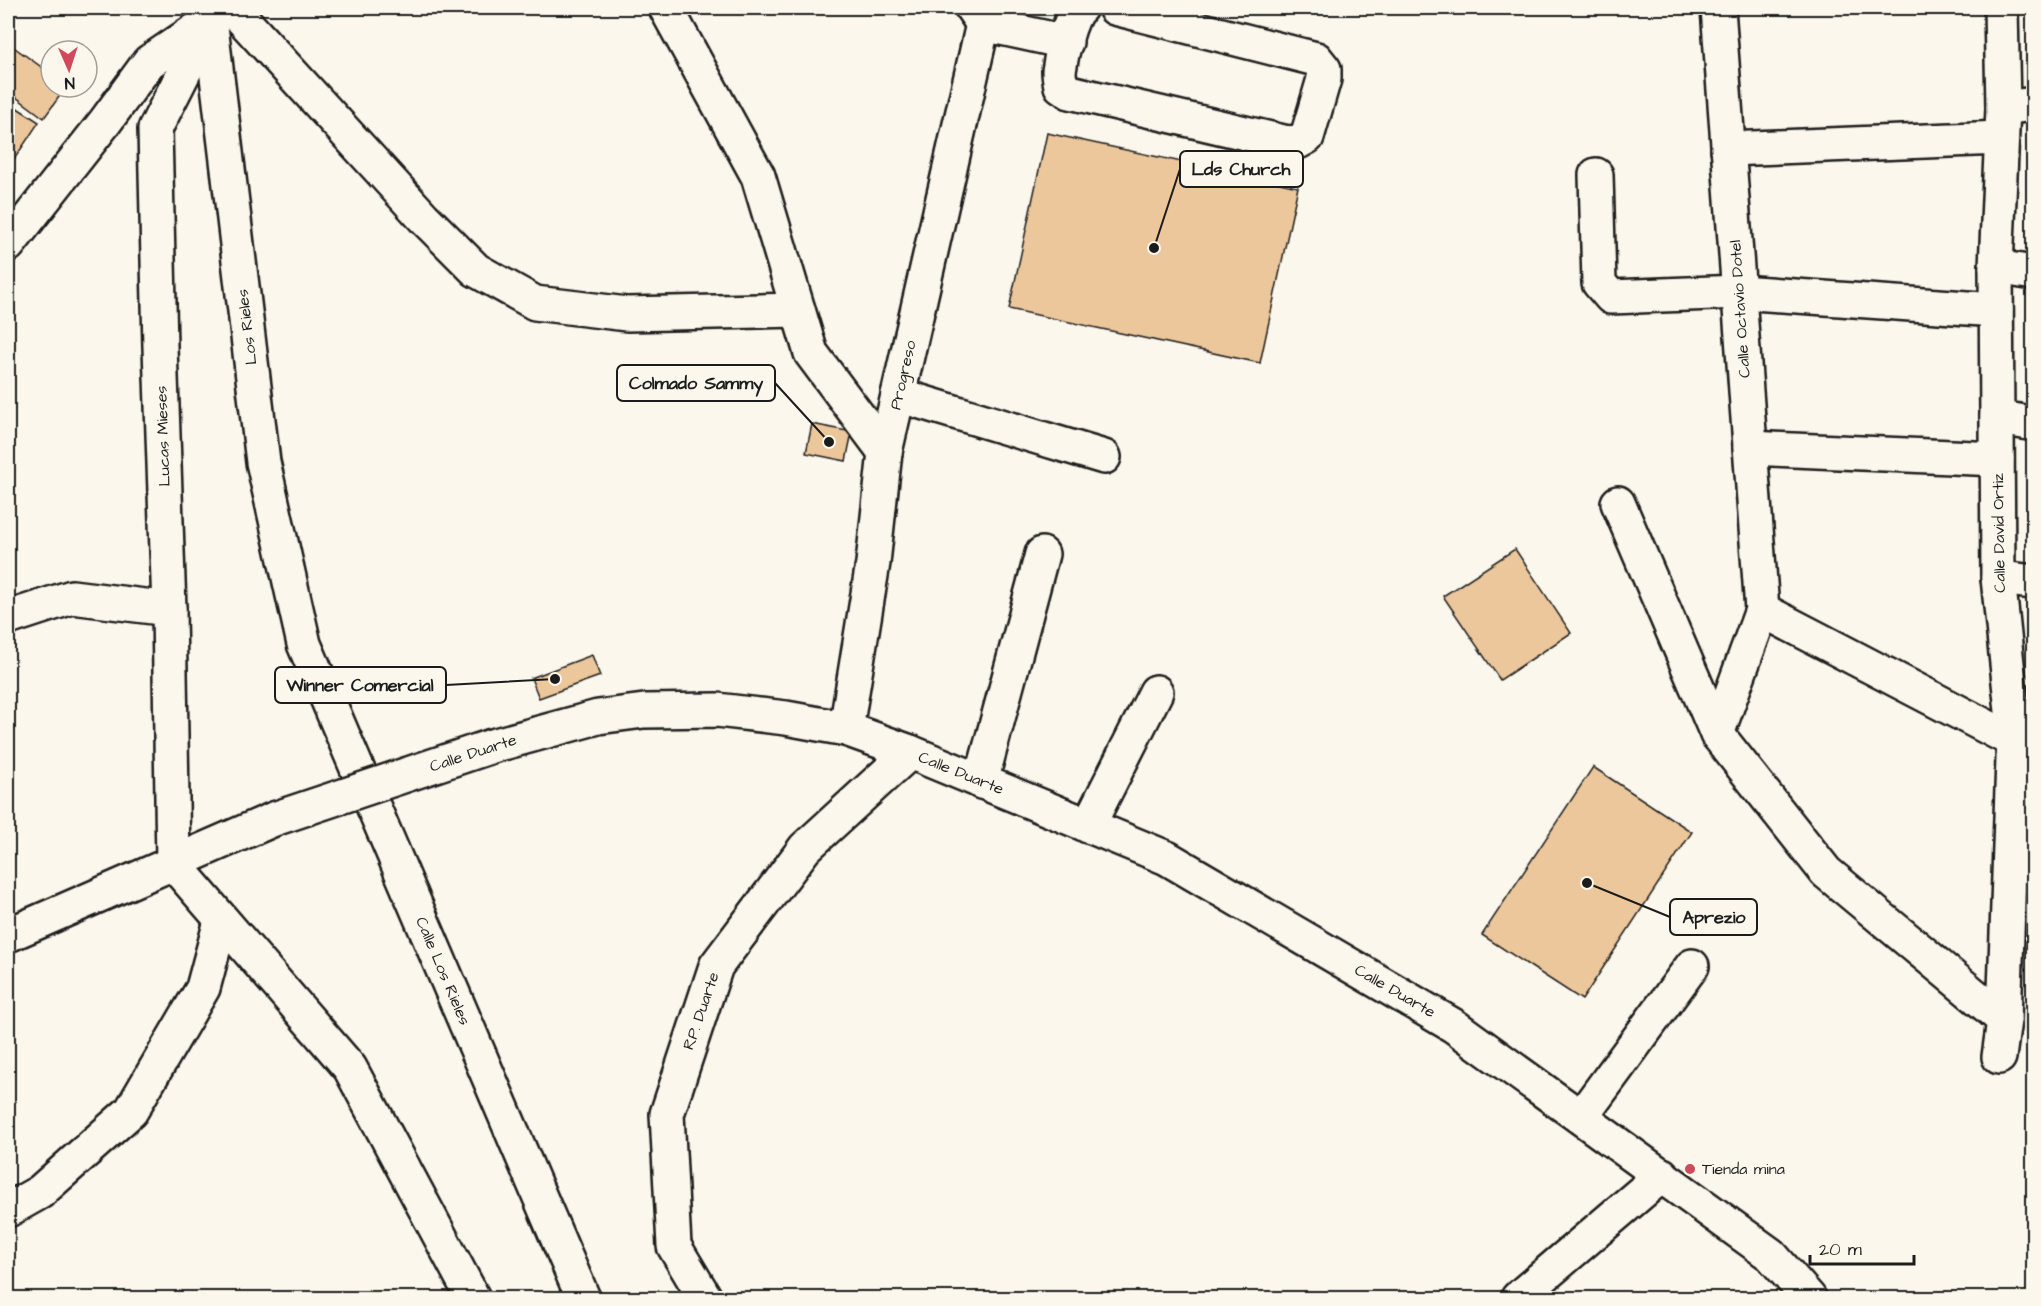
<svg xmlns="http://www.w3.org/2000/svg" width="2041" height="1306" font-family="'Architects Daughter',sans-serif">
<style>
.building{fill:#ecc79c;stroke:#1c1c1c;stroke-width:1.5}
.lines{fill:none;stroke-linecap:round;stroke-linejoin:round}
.minor-casing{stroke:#1c1c1c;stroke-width:38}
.minor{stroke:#fbf7ec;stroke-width:33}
.minor-bridge-casing{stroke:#1c1c1c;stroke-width:38;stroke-linecap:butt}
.minor-bridge{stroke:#fbf7ec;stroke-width:33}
.poi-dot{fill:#d1495b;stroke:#fbf7ec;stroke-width:2}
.labels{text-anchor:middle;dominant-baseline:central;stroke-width:4.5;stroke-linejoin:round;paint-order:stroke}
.street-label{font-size:16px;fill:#1c1c1c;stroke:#fbf7ec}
.poi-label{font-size:16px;fill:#1c1c1c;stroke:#fbf7ec;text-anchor:start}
.leader{fill:none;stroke:#1c1c1c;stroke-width:2}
.callout-dot{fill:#1c1c1c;stroke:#fbf7ec;stroke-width:2}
.callout{fill:#fbf7ec;stroke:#1c1c1c;stroke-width:2}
.callout-label{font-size:18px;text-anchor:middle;font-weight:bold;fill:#1c1c1c}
</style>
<rect width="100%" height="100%" fill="#fbf7ec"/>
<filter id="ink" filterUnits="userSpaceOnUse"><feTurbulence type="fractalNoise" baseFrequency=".0167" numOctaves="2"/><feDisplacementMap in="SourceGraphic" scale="12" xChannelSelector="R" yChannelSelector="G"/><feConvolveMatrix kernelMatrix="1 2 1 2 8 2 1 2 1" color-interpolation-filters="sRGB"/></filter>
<g filter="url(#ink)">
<g class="building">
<path d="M8 43 51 74V87H66L44 118 8 91Z"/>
<path d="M8 102 39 122 15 158 8 154Z"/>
<path d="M1047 133 1298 187 1260 363 1009 309Z"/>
<path d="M812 424 852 432 846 461 806 453Z"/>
<path d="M1515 549 1571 633 1500 680 1443 596Z"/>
<path d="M592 655 600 676 539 698 531 678Z"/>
<path d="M1593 767 1692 832 1582 1000 1482 935Z"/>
</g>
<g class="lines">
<defs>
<g id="minor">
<path d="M232 8 424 218 476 270 535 303 627 314 798 310"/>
<path d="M666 8 758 176 811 353 885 452"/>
<path d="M972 8 983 24 1066 42"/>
<path d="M1080 8C1069 16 1061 57 1059 71 1059 76 1060 81 1061 86L1070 92 1288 143 1298 142 1307 137 1324 79V69L1316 59 1115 8"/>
<path d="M210 18 263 462 304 644 583 1298"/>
<path d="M210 21 155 129 160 347 169 609 173 863 350 1068 473 1298"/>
<path d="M2003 108 2034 104"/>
<path d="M1728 149 2001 138"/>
<path d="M1596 175 1599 283 1611 297 1739 292 1996 310"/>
<path d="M8 245 105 122 149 62 208 22"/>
<path d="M1996 267 2034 273"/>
<path d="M898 395 1104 457"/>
<path d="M1997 417 2034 424"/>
<path d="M1750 448 1997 459"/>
<path d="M1618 503 1717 734 1826 872 2004 1020"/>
<path d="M1998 578 2034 582"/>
<path d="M1762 610 2014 741 2034 743"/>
<path d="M8 618 72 597 169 609"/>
<path d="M846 729 873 563 885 452 983 24 988 8"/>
<path d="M1717 734 1762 610 1718 8"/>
<path d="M492 746 598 717 644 711 717 710 786 718 846 729 910 752 1167 858 1454 1026 1771 1255 1809 1298"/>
<path d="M981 782 1042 554"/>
<path d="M1088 826 1156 692"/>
<path d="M8 935 274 819"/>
<path d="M1999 1057 2004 1020 2014 730 1998 578 1996 267 2003 108 2001 8"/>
<path d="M1581 1117 1692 966"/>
<path d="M8 1210 40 1192 131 1111 203 988 221 921"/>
<path d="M705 1298 674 1246 667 1114 716 966 805 848 910 752"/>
<path d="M1518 1298 1662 1175"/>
</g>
</defs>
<use href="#minor" class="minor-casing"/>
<use href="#minor" class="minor"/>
<defs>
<path id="minor-bridge" d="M274 819 492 746"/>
</defs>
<use href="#minor-bridge" class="minor-bridge-casing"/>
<use href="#minor-bridge" class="minor-bridge"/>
</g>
</g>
<circle class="poi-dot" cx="1690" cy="1169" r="6"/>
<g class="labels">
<g class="street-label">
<text transform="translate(1740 309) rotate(-94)">Calle Octavio Dotel</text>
<text transform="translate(247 327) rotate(-97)">Los Rieles</text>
<text transform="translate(903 375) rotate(-77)">Progreso</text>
<text transform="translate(163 436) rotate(-92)">Lucas Mieses</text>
<text transform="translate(1999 533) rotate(-91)">Calle David Ortiz</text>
<text transform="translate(473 753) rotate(-18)">Calle Duarte</text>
<text transform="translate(961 773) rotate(22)">Calle Duarte</text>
<text transform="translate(443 971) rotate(67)">Calle Los Rieles</text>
<text transform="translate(1395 991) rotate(30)">Calle Duarte</text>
<text transform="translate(701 1011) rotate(-71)">RP. Duarte</text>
</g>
<g class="poi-label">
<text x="1702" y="1169">Tienda mina</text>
</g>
</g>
<path class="leader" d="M1154 248L1180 169M829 442L775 383M555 679L446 685M1587 883L1670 917"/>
<g class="callout-dot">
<circle cx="1154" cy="248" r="6"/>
<circle cx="829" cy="442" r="6"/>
<circle cx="555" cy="679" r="6"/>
<circle cx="1587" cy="883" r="6"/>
</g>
<g class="callout">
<rect x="1180" y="151" width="123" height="36" rx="6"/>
<rect x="617" y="365" width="158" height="36" rx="6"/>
<rect x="275" y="667" width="171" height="36" rx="6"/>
<rect x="1670" y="899" width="87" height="36" rx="6"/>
</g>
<g class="callout-label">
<text x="1241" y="175">Lds Church</text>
<text x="696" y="389">Colmado Sammy</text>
<text x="360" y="691">Winner Comercial</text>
<text x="1714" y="923">Aprezio</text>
</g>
<rect width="2041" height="1306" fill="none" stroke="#fbf7ec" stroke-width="30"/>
<rect x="15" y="15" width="2011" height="1276" fill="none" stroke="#1c1c1c" stroke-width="2" filter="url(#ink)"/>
<g transform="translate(69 69) rotate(177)"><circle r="28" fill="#fbf7ec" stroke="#a29f99" stroke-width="1.5"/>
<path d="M0-4.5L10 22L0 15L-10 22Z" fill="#d1495b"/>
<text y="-9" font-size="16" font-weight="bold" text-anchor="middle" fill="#1c1c1c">N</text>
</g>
<path d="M1810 1255v9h104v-9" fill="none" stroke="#1c1c1c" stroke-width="3"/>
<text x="1819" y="1255" font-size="18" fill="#1c1c1c" stroke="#fbf7ec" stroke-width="4.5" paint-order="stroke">20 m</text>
</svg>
